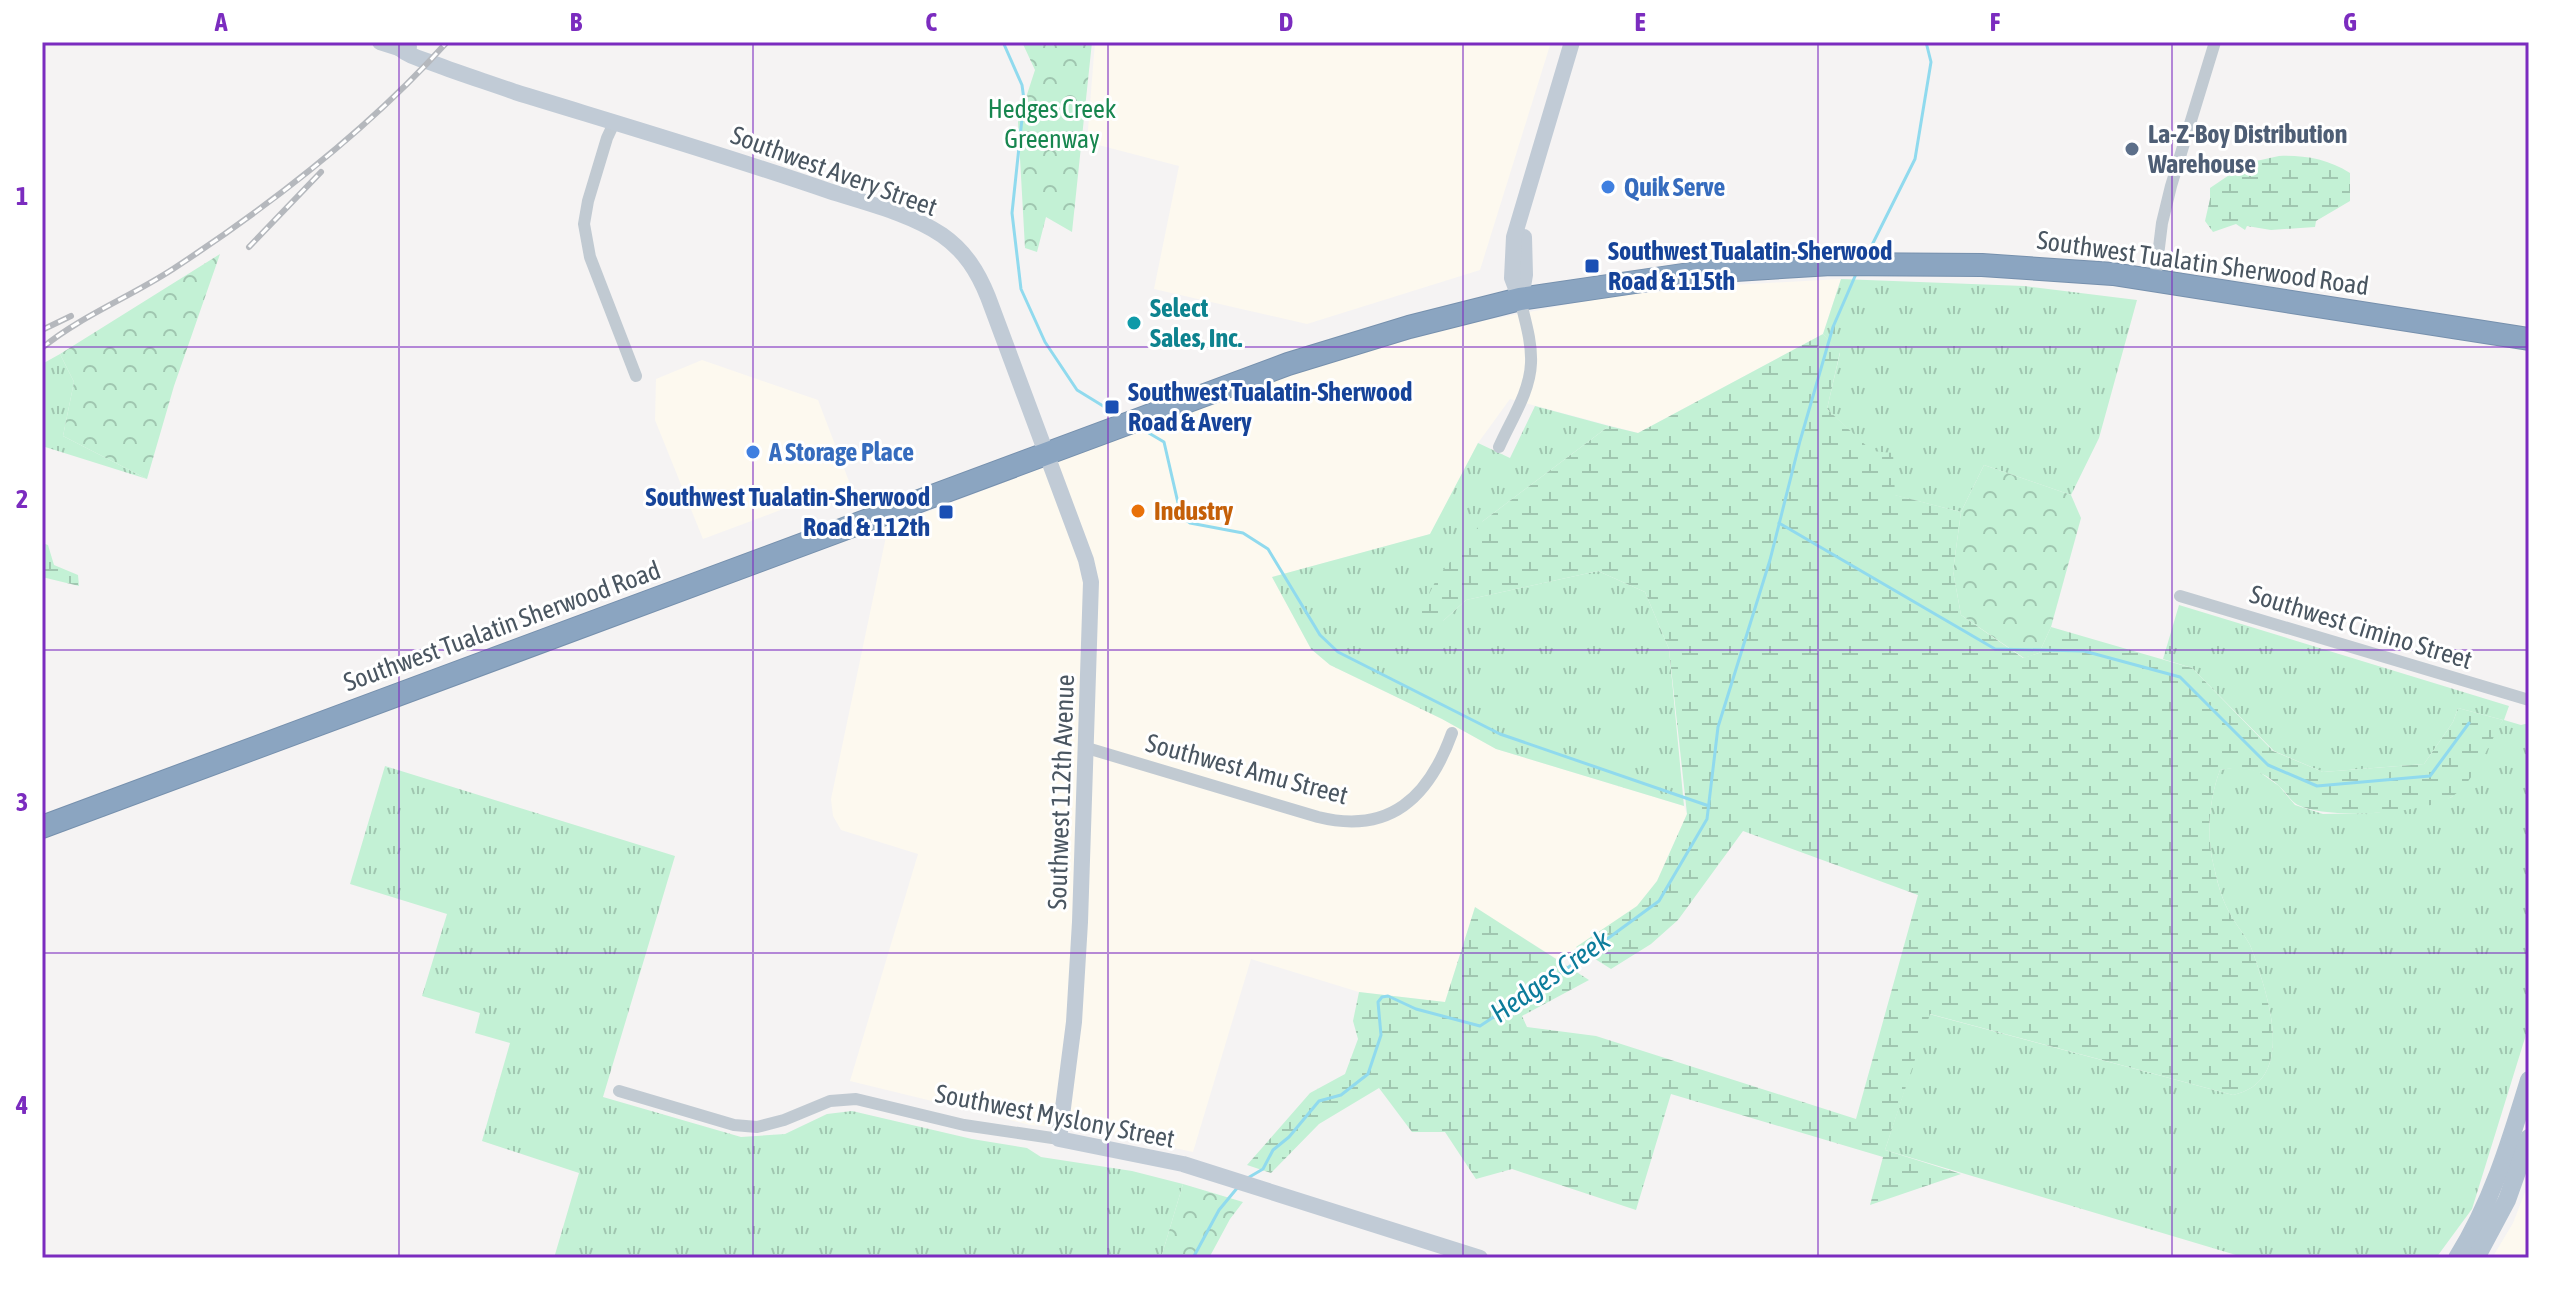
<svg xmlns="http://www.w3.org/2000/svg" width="2571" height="1300" font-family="'Asap Condensed',sans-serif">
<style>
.commercial{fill:#fdf9ef}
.grass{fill:url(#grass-tufts)}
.forest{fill:url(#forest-crowns)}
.wetland{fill:url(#wetland-marsh)}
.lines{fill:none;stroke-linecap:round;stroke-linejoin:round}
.stream{stroke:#90daee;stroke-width:3}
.highway-casing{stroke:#7690ad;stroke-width:24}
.street{stroke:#c1cad2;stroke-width:12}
.secondary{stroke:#c1cbd6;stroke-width:16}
.primary{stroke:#b3c2d1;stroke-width:18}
.highway{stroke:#8ba5c1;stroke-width:22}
.rail-casing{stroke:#b5b8bd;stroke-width:6}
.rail{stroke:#fff;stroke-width:3;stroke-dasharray:9;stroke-linecap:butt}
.grid{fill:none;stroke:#7b2cbf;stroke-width:2;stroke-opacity:0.55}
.service-dot{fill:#5c6f8a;stroke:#fff;stroke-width:3}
.shop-dot{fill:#3f7fe0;stroke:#fff;stroke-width:3}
.transit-dot{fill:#1a4fb4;stroke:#fff;stroke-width:3}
.culture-dot{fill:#0f9aa8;stroke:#fff;stroke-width:3}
.food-dot{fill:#e8710a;stroke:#fff;stroke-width:3}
.labels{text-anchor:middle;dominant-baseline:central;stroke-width:6;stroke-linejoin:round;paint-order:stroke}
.park-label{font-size:26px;fill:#17864f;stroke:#fff}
.service-label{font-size:26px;font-weight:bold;fill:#4e5e75;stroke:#fff;text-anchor:start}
.street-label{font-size:26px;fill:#4a5661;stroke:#fff}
.shop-label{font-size:26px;font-weight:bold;fill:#366cbe;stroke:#fff;text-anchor:start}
.transit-label{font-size:26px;font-weight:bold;fill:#164399;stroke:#fff;text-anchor:start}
.culture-label{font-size:26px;font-weight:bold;fill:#0d838f;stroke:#fff;text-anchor:start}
.food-label{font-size:26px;font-weight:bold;fill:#c56008;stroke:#fff;text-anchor:start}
.water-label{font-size:28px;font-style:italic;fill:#0c7c9b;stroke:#fff}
.neatline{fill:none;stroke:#7b2cbf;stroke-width:3}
.grid-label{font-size:26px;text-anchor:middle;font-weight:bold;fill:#7b2cbf}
</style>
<defs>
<pattern id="grass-tufts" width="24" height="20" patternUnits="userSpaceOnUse" patternTransform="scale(2)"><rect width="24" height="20" fill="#c3f1d5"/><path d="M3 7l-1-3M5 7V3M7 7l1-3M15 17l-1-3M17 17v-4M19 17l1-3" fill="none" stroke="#a0c6b0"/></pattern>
<pattern id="forest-crowns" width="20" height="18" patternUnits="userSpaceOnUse" patternTransform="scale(2)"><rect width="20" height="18" fill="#c3f1d5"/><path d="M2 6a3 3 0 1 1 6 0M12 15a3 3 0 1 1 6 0" fill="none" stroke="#a0c6b0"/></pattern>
<pattern id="wetland-marsh" width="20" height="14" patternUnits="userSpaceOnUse" patternTransform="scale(2)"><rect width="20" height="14" fill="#c3f1d5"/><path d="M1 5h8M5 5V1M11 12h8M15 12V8" fill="none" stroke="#a0c6b0"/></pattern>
</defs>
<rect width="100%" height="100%" fill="#f5f3f3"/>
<g class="commercial">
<path d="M1095 42H1551L1480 270 1307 324 1154 289 1179 166 1087 142Z"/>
<path d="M1841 279 1823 334 1638 433 1510 399 1478 443 1431 534 1272 577 1311 649 1330 665 1442 719 1496 749 1684 806 1687 814 1657 881 1637 906 1559 960 1475 908 1445 1002 1359 992 1251 959 1193 1152 1087 1129 1030 1125 850 1081 918 854 841 830 833 816 831 799 888 527 1248 389 1346 357 1467 324 1612 296 1732 285Z"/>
<path d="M702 360 818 400 850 484 703 539 655 420 656 379Z"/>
<path d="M2529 1182V1258H2492L2513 1223Z"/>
</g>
<g class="grass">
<path d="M1841 279 2024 286 2137 300 2099 438 2071 495 1984 465 1961 512 1894 495 1872 452 1827 409 1840 353 1823 334Z"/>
<path d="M60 354 74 382 63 436 147 479 42 446V364Z"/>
<path d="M1535 406 1609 426 1483 521 1443 621 1466 600 1598 571 1645 592 1669 649 1684 806 1496 749 1442 719 1330 665 1311 649 1272 577 1430 534 1478 443 1510 458Z"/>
<path d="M2179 605 2509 706 2504 720 2521 725 2529 723V1025L2472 1209 2436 1258H2246L1885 1150 1929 1014 2233 1095C2288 1083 2274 1019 2262 980 2258 969 2255 956 2250 945 2243 932 2233 921 2227 908 2221 896 2217 880 2214 867 2206 837 2209 799 2220 770L2238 767 2258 771 2279 786 2295 805 2323 814 2374 813 2428 805 2452 797 2503 720 2458 708 2453 722 2424 764 2323 772 2274 751 2192 668 2163 659Z"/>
<path d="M385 766 675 856 603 1097 741 1137 785 1134 827 1114 852 1111 972 1139 1027 1148 1041 1157 1132 1171 1183 1184 1161 1258H554L579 1173 482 1141 510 1043 475 1033 480 1013 422 996 447 914 350 884Z"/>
</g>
<g class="forest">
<path d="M1022 42H1092L1072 232 1046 217 1037 252 1025 248 1018 122 1035 70Z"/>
<path d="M220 254 174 386 147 479 63 436 74 382 60 354Z"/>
<path d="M1984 465 2071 495 2081 518 2051 627 2039 653 2024 658 1961 615 1953 571 1961 512Z"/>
<path d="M1183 1184 1243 1202 1230 1219 1209 1258H1161Z"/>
</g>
<g class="wetland">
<path d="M2279 156C2304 155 2328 159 2350 173V201L2316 221 2315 227 2271 230 2247 226 2245 230 2236 224 2213 232 2205 221 2210 199V188L2247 163Z"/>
<path d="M1823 334 1840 352 1827 409 1872 451 1893 453 1895 495 1961 512 1953 571 1961 615 2023 658 2039 653 2051 627 2192 668 2273 751 2323 772 2424 764 2453 722 2458 708 2503 720C2489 743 2476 780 2453 796 2426 814 2327 820 2298 805 2291 802 2287 793 2281 788 2264 770 2244 765 2220 770 2209 799 2206 837 2214 867 2217 881 2221 896 2227 908 2233 921 2243 932 2250 945 2255 956 2258 969 2262 980 2274 1019 2288 1083 2233 1095L1930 1014 1885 1150 1961 1174 1870 1205 1883 1157 1671 1094 1636 1210 1512 1169 1476 1179 1445 1132H1412L1379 1088 1319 1124 1271 1173 1247 1165 1310 1093 1345 1074 1358 1039 1353 1021 1359 992 1445 1002 1475 907 1589 980 1522 1016 1527 1027 1596 1036 1856 1119 1918 895 1743 831 1678 920 1651 944 1611 969 1576 947 1637 906 1657 881 1687 814 1669 649 1645 592 1598 571 1466 600 1443 621 1414 625 1437 578 1483 521 1609 426 1638 433Z"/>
<path d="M42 543 48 545 54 565 78 575 79 586 42 577Z"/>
</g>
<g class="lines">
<g class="stream">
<path d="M1003 42 1022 85 1024 100 1012 213 1021 289 1045 342 1077 390 1121 417"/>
<path d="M1867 255 1915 159 1931 62 1926 42"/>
<path d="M1142 429 1164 442 1181 516 1190 523 1243 533 1268 549 1320 635 1338 652 1500 734 1709 806"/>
<path d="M1779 523 1995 649 2084 651 2180 677 2268 765 2317 786 2430 776 2469 723"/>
<path d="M1246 1179 1263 1169 1273 1150 1289 1137 1319 1101 1341 1095 1368 1074 1381 1035 1378 1002 1382 997 1388 996 1416 1009 1480 1026 1562 972 1659 901 1707 819 1718 727 1770 560 1800 441 1833 327 1856 274"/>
<path d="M1193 1258 1219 1210 1238 1187"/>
</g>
<defs>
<path id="highway" d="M42 827 1288 364 1409 327 1520 299 1703 272 1831 264 1982 265 2113 274 2529 339"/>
</defs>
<use href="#highway" class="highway-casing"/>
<g class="street">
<path d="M614 123 607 138 588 201 584 224 590 257 636 376"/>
<path d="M2155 280 2162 223 2171 186 2215 42"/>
<path d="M1499 447C1511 420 1530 392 1531 363 1532 342 1525 320 1520 299"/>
<path d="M2180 596 2529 700"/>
<path d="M1087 748 1318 817C1390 835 1429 797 1452 733"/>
<path d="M619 1091 734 1125 757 1127 784 1120 830 1101 856 1099 964 1125 1059 1139"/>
</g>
<g class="secondary">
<path d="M380 42 399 48 409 47"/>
<path d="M399 48C410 57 422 59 435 64 461 74 487 82 515 92 619 124 725 155 829 191 866 203 909 213 942 235 965 251 978 272 988 297L1086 560 1091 582 1080 922 1074 1022 1059 1139 1183 1164 1480 1258"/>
<path d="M1521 298 1525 275 1524 237"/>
<path d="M1520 299 1512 278 1514 237 1572 42"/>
</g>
<g class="primary">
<path d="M2457 1258C2492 1202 2510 1142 2529 1080"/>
<path d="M2476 1258 2507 1200 2529 1138"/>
</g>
<use href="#highway" class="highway"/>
<defs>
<g id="rail">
<path d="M249 247 321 172"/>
<path d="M42 330 71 316"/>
<path d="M42 348C81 316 130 297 173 269 272 204 368 130 447 42"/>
</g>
</defs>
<use href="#rail" class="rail-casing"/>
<use href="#rail" class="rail"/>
</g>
<path class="grid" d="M399 42V1258M753 42V1258M1108 42V1258M1463 42V1258M1818 42V1258M2172 42V1258M42 347H2529M42 650H2529M42 953H2529"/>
<circle class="service-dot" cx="2132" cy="149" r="8"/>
<g class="shop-dot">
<circle cx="1608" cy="187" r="8"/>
<circle cx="753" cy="452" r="8"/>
</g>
<g class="transit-dot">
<rect x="1584" y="258" width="16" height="16" rx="4"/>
<rect x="1104" y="399" width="16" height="16" rx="4"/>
<rect x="938" y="504" width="16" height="16" rx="4"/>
</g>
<circle class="culture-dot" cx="1134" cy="323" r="8"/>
<circle class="food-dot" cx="1138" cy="511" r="8"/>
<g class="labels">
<g class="park-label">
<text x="1052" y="109">Hedges Creek<tspan x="1052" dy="30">Greenway</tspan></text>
</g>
<g class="service-label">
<text x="2148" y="134">La-Z-Boy Distribution<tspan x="2148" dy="30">Warehouse</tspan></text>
</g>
<g class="street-label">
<text transform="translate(834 171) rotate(20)">Southwest Avery Street</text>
<text transform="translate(2203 263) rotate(8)">Southwest Tualatin Sherwood Road</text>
<text transform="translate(502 626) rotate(-20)">Southwest Tualatin Sherwood Road</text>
<text transform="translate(2361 627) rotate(17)">Southwest Cimino Street</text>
<text transform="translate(1247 769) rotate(15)">Southwest Amu Street</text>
<text transform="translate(1061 792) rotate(-88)">Southwest 112th Avenue</text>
<text transform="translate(1055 1116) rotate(11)">Southwest Myslony Street</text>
</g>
<g class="shop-label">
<text x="1624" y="187">Quik Serve</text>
<text x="769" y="452">A Storage Place</text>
</g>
<g class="transit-label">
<text x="1608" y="251">Southwest Tualatin-Sherwood<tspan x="1608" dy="30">Road &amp; 115th</tspan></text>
<text x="1128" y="392">Southwest Tualatin-Sherwood<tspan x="1128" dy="30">Road &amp; Avery</tspan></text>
<text x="930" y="497" text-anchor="end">Southwest Tualatin-Sherwood<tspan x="930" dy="30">Road &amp; 112th</tspan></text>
</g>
<g class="culture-label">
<text x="1150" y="308">Select<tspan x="1150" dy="30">Sales, Inc.</tspan></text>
</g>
<g class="food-label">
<text x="1154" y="511">Industry</text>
</g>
<g class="water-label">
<text transform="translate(1550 976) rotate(-35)">Hedges Creek</text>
</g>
</g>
<rect width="2571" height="1300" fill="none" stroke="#ffffff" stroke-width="88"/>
<rect x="44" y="44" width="2483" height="1212" class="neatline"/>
<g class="grid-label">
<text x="221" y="31">A</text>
<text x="576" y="31">B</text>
<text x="931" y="31">C</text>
<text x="1286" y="31">D</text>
<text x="1640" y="31">E</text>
<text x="1995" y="31">F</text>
<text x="2350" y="31">G</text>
<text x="22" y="205">1</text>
<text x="22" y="508">2</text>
<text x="22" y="811">3</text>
<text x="22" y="1114">4</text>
</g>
</svg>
